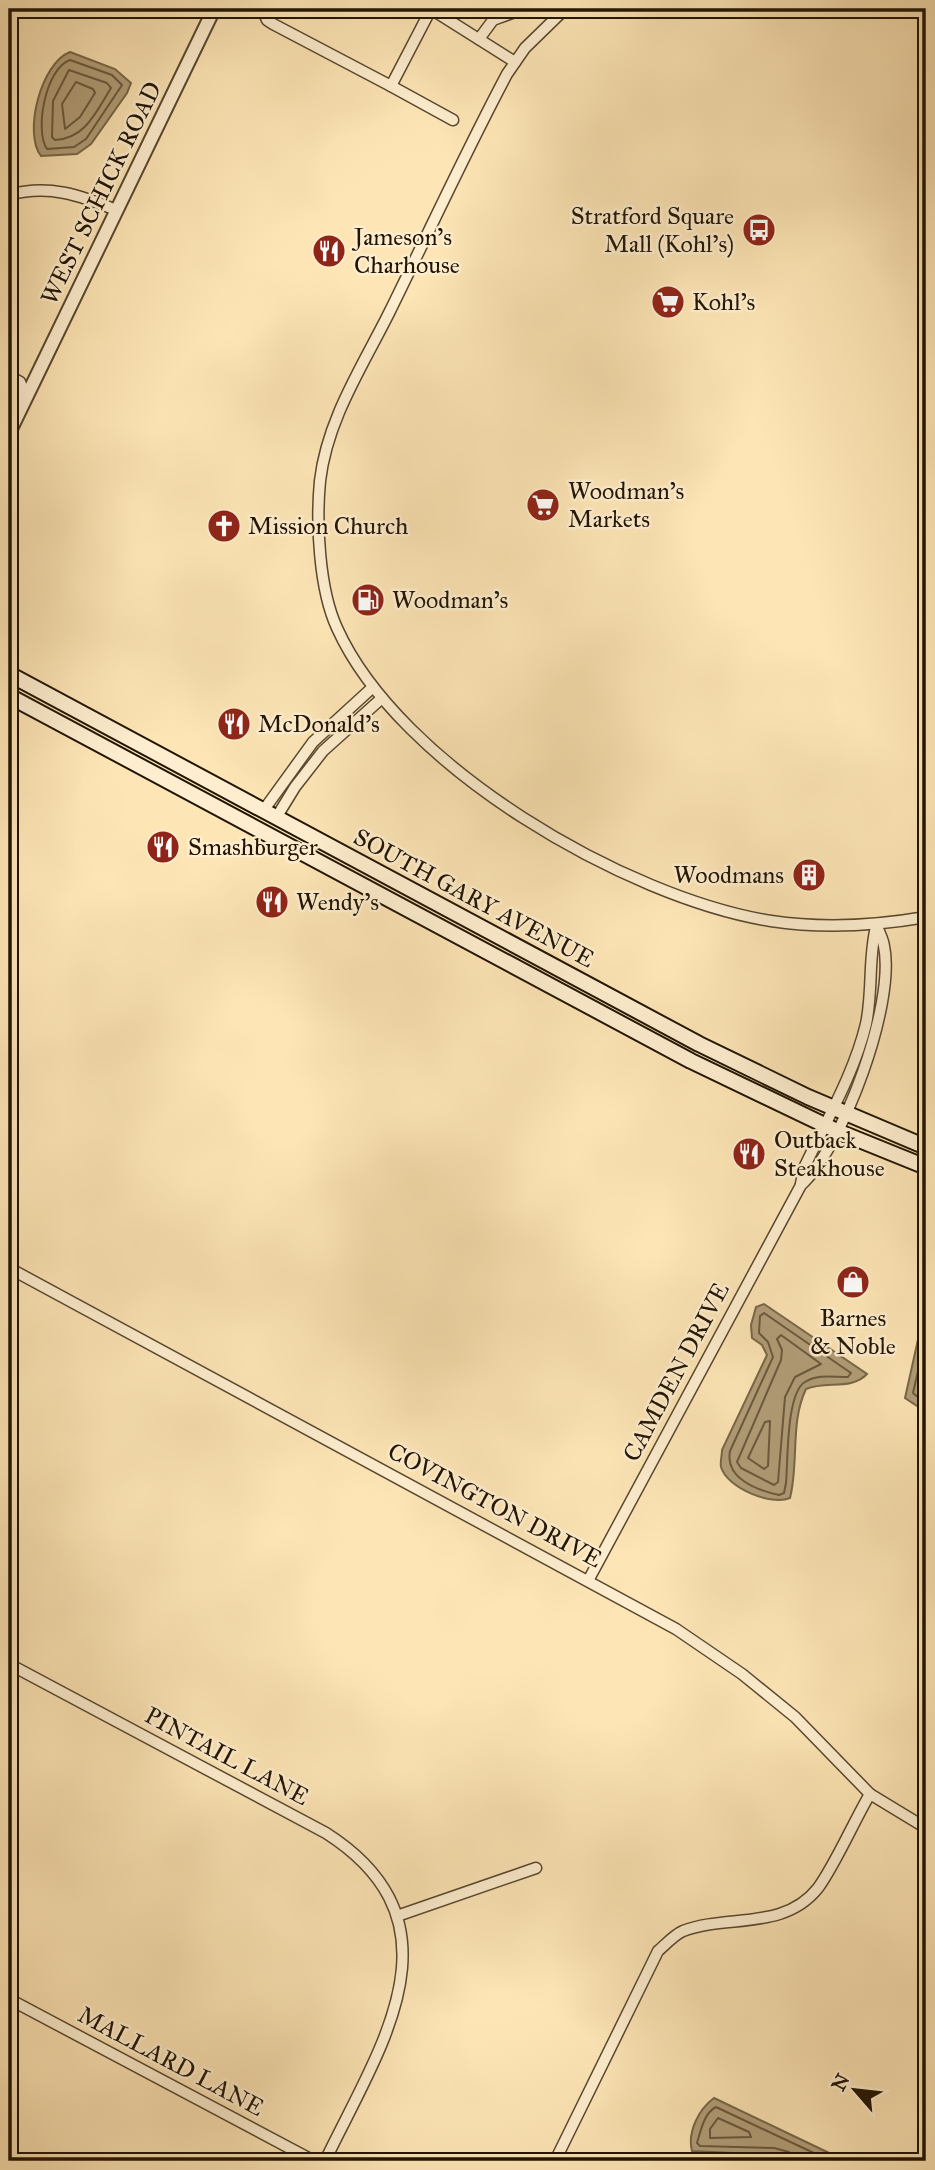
<svg xmlns="http://www.w3.org/2000/svg" width="935" height="2170" font-family="'IM FELL Great Primer',serif">
<style>
.water{fill:#b29e78;stroke:#786749;stroke-width:2}
.lines{fill:none;stroke-linecap:round;stroke-linejoin:round}
.shore{stroke:#6a593e;stroke-width:2}
.minor-casing{stroke:#584830;stroke-width:13}
.tertiary-casing{stroke:#584830;stroke-width:16}
.secondary-casing{stroke:#211403;stroke-width:18}
.minor{stroke:#feeecf;stroke-width:10}
.tertiary{stroke:#feeecf;stroke-width:12}
.secondary{stroke:#feeecf;stroke-width:14}
.labels{text-anchor:middle;dominant-baseline:central;stroke-width:5;stroke-linejoin:round;paint-order:stroke}
.street-label{font-size:24px;fill:#211403;stroke:#feeecf}
.poi-label{font-size:24px;fill:#211403;stroke:#feeecf;text-anchor:start}
</style>
<rect width="100%" height="100%" fill="#fde5b5"/>
<filter id="stains"><feTurbulence type="fractalNoise" baseFrequency=".00286" numOctaves="4"/><feColorMatrix values="0 0 0 0 .2 0 0 0 0 .09 0 0 0 0 .02 0 0 0 .5 -.17"/></filter>
<radialGradient id="worn" r=".72"><stop offset=".6" stop-color="#630" stop-opacity="0"/><stop offset="1" stop-color="#630" stop-opacity=".3"/></radialGradient>
<g class="water">
<path d="M70 52 115 69 131 83 127 93 91 144 77 154 41 156C23 133 41 63 70 52Z"/>
<path d="M764 1304 867 1374C851 1391 826 1380 806 1389 790 1422 799 1463 790 1498 771 1506 727 1488 721 1467 720 1462 722 1455 722 1450L767 1355 762 1345 752 1338 751 1325 756 1307Z"/>
<path d="M926 1322V1412L905 1398 919 1335Z"/>
<path d="M714 2098 846 2161H795L774 2155 692 2151C687 2132 699 2109 714 2098Z"/>
</g>
<g class="lines">
<g class="shore">
<path d="M70 60 112 75 122 85 86 139 74 147 47 149C34 130 46 68 70 60Z"/>
<path d="M69 70 107 83 111 88C96 112 86 138 55 140L52 137 53 101Z"/>
<path d="M76 82 93 89 95 93 80 117 65 129 62 104Z"/>
<path d="M764 1313 851 1373 848 1377C833 1377 818 1374 805 1382 786 1393 788 1462 786 1483L784 1493 779 1495C756 1490 725 1478 730 1451L773 1357 768 1342 759 1333 760 1316Z"/>
<path d="M781 1335 821 1364 795 1377 785 1397 778 1482 774 1485 741 1468 737 1462 781 1360 782 1350 777 1339Z"/>
<path d="M926 1336 913 1393 926 1404"/>
<path d="M770 1421 768 1466 764 1469 748 1458 765 1422Z"/>
<path d="M718 2118 749 2132 751 2137 710 2138V2129Z"/>
<path d="M792 2161 789 2152 774 2148 700 2146 697 2143C701 2130 704 2113 716 2107L831 2161"/>
</g>
<defs>
<g id="minor">
<path d="M262 9 267 20 273 24 391 86 431 9"/>
<path d="M431 9 515 62"/>
<path d="M565 9 525 48 507 74C465 153 428 234 389 313 362 367 327 420 320 481 316 523 319 589 337 628 399 766 626 898 771 921 824 929 874 926 926 917"/>
<path d="M479 39 493 20 523 9"/>
<path d="M391 86 453 120"/>
<path d="M9 195C48 184 80 195 116 210"/>
<path d="M9 376 20 382 26 396 9 393"/>
<path d="M263 811 313 742 373 687"/>
<path d="M276 818 295 787 323 751 382 698"/>
<path d="M801 1184 804 1168C826 1121 854 1074 866 1024 873 991 868 959 876 927"/>
<path d="M9 1268 676 1629 742 1674 795 1717 870 1794 926 1828"/>
<path d="M589 1579 801 1185C843 1147 896 1003 884 946 883 939 879 932 877 926"/>
<path d="M9 1664 326 1833C468 1924 379 2048 325 2161"/>
<path d="M397 1916 536 1868"/>
<path d="M9 1999 314 2161"/>
<path d="M555 2161 658 1951C665 1945 674 1935 683 1931 727 1914 784 1931 818 1888 835 1865 854 1821 870 1794"/>
</g>
<path id="tertiary" d="M9 433 214 9"/>
<g id="secondary">
<path d="M9 674 699 1044 808 1097 926 1147"/>
<path d="M9 696 691 1061 837 1131 926 1167"/>
</g>
</defs>
<use href="#minor" class="minor-casing"/>
<use href="#tertiary" class="tertiary-casing"/>
<use href="#secondary" class="secondary-casing"/>
<use href="#minor" class="minor"/>
<use href="#tertiary" class="tertiary"/>
<use href="#secondary" class="secondary"/>
</g>
<defs>
<symbol id="bus-disc" viewBox="-11 -11 22 22"><circle r="9.5" fill="#8f2418" stroke="#feeecf"/><path d="M-5-6H5V4H4V6H2V4H-2V6H-4V4H-5ZM-3.5-4V0h7V-4ZM-3.5 1.2v1.5H-2V1.2ZM2 1.2v1.5H3.5V1.2Z" fill="#fff"/></symbol>
<symbol id="restaurant-disc" viewBox="-11 -11 22 22"><circle r="9.5" fill="#8f2418" stroke="#feeecf"/><path d="M-5-6h1v4h1v-4h1v4h1v-4h1v5L-1.5 .5V6h-2V.5L-5-1ZM5-6V6H3V1.5H1.5Q1.5-4 5-6Z" fill="#fff"/></symbol>
<symbol id="supermarket-disc" viewBox="-11 -11 22 22"><circle r="9.5" fill="#8f2418" stroke="#feeecf"/><path d="M-6-5.5h2.5l.6 2H6L4.5 2H-2.5L-4.4-4H-6ZM-1.5 3.2a1.3 1.3 0 1 0 .1 0ZM3 3.2a1.3 1.3 0 1 0 .1 0Z" fill="#fff"/></symbol>
<symbol id="church-disc" viewBox="-11 -11 22 22"><circle r="9.5" fill="#8f2418" stroke="#feeecf"/><path d="M-1.2-6h2.4v3.5h3.3v2.4h-3.3V6h-2.4V-.1h-3.3v-2.4h3.3Z" fill="#fff"/></symbol>
<symbol id="fuel-disc" viewBox="-11 -11 22 22"><circle r="9.5" fill="#8f2418" stroke="#feeecf"/><path d="M-5.5-6h7V0h2V4h1.3V-2.5L3-4.5l.8-.8L6-3V5H2.5V1h-1V6h-7ZM-4.2-4.7v3.2H.2V-4.7Z" fill="#fff"/></symbol>
<symbol id="building-disc" viewBox="-11 -11 22 22"><circle r="9.5" fill="#8f2418" stroke="#feeecf"/><path d="M-4-6H4V6H1V3H-1V6H-4ZM-2.5-4.3h1.7v1.8h-1.7ZM.8-4.3h1.7v1.8H.8ZM-2.5-1h1.7V.8h-1.7ZM.8-1h1.7V.8H.8Z" fill="#fff"/></symbol>
<symbol id="shop-disc" viewBox="-11 -11 22 22"><circle r="9.5" fill="#8f2418" stroke="#feeecf"/><path d="M-5-2.5h2.3a2.7 3.5 0 0 1 5.4 0H5L5.5 6h-11ZM-1.5-2.5h3a1.5 2.3 0 0 0-3 0Z" fill="#fff"/></symbol>
</defs>
<g fill-rule="evenodd">
<use href="#bus-disc" x="740" y="211" width="38" height="38"/>
<use href="#restaurant-disc" x="310" y="232" width="38" height="38"/>
<use href="#supermarket-disc" x="649" y="283" width="38" height="38"/>
<use href="#supermarket-disc" x="524" y="486" width="38" height="38"/>
<use href="#church-disc" x="205" y="507" width="38" height="38"/>
<use href="#fuel-disc" x="349" y="581" width="38" height="38"/>
<use href="#restaurant-disc" x="215" y="705" width="38" height="38"/>
<use href="#restaurant-disc" x="144" y="828" width="38" height="38"/>
<use href="#building-disc" x="790" y="856" width="38" height="38"/>
<use href="#restaurant-disc" x="253" y="883" width="38" height="38"/>
<use href="#restaurant-disc" x="730" y="1135" width="38" height="38"/>
<use href="#shop-disc" x="834" y="1263" width="38" height="38"/>
</g>
<g class="labels">
<g class="street-label">
<text transform="translate(101 193) rotate(-64)">WEST SCHICK ROAD</text>
<text transform="translate(474 898) rotate(28)">SOUTH GARY AVENUE</text>
<text transform="translate(676 1372) rotate(-62)">CAMDEN DRIVE</text>
<text transform="translate(495 1505) rotate(28)">COVINGTON DRIVE</text>
<text transform="translate(227 1756) rotate(28)">PINTAIL LANE</text>
<text transform="translate(171 2061) rotate(28)">MALLARD LANE</text>
</g>
<g class="poi-label">
<text x="734" y="216" text-anchor="end">Stratford Square<tspan x="734" dy="28">Mall (Kohl's)</tspan></text>
<text x="354" y="237">Jameson's<tspan x="354" dy="28">Charhouse</tspan></text>
<text x="692" y="302">Kohl's</text>
<text x="568" y="491">Woodman's<tspan x="568" dy="28">Markets</tspan></text>
<text x="248" y="526">Mission Church</text>
<text x="392" y="600">Woodman's</text>
<text x="258" y="724">McDonald's</text>
<text x="188" y="847">Smashburger</text>
<text x="784" y="875" text-anchor="end">Woodmans</text>
<text x="296" y="902">Wendy's</text>
<text x="774" y="1140">Outback<tspan x="774" dy="28">Steakhouse</tspan></text>
<text x="853" y="1318" text-anchor="middle">Barnes<tspan x="853" dy="28">&amp; Noble</tspan></text>
</g>
</g>
<rect width="935" height="2170" fill="none" stroke="#fde5b5" stroke-width="35"/>
<rect x="10" y="10" width="914" height="2149" fill="none" stroke="#211403" stroke-width="3.5"/>
<rect x="18" y="18" width="900" height="2135" fill="none" stroke="#211403" stroke-width="2"/>
<g transform="translate(855 2090) rotate(298)" stroke="#feeecf" stroke-width="5" paint-order="stroke">
<path d="M0-5L12 26L0 18L-12 26Z" fill="#211403"/>
<text y="-10" font-size="19" font-weight="bold" text-anchor="middle" fill="#211403">N</text>
</g>
<rect width="100%" height="100%" filter="url(#stains)"/>
<rect width="100%" height="100%" fill="url(#worn)"/>
</svg>
